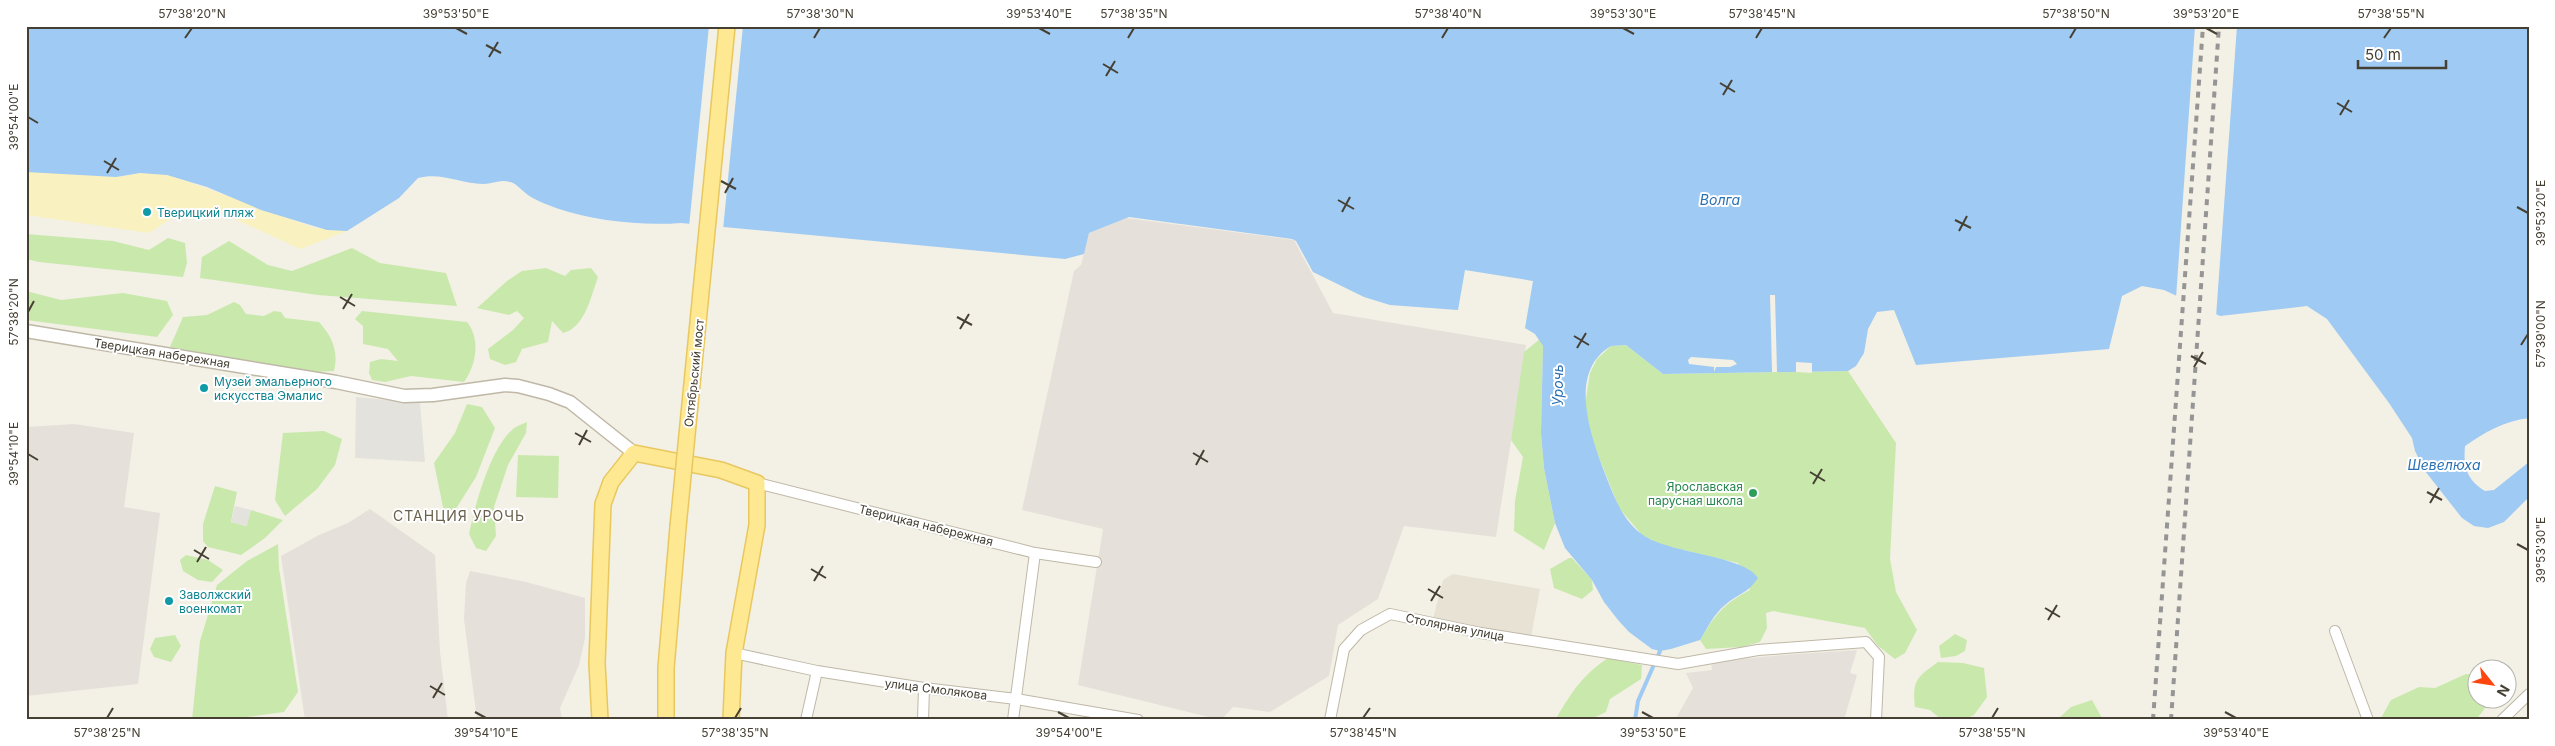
<svg xmlns="http://www.w3.org/2000/svg" width="2555" height="746" font-family="Inter,sans-serif">
<style>
.residential{fill:#e7e2d3}
.industrial{fill:#e5e1da}
.green{fill:#c9e9ac}
.sand{fill:#f9f1bf}
.parking{fill:#e4e2dd}
.water{fill:#9ecaf3}
.pier{fill:#f3f0e5}
.lines{fill:none;stroke-linecap:round;stroke-linejoin:round}
.stream{stroke:#9ecaf3;stroke-width:4}
.minor-casing{stroke:#bfb8a7;stroke-width:12}
.tertiary-casing{stroke:#bfb8a7;stroke-width:15}
.primary-casing{stroke:#e8c85e;stroke-width:18}
.minor{stroke:#fff;stroke-width:10}
.tertiary{stroke:#fff;stroke-width:12}
.primary{stroke:#ffe892;stroke-width:15}
.rail{stroke:#959595;stroke-width:4;stroke-dasharray:6 6;stroke-linecap:butt}
.primary-bridge-casing{stroke:#e8c85e;stroke-width:18;stroke-linecap:butt}
.primary-bridge{stroke:#ffe892;stroke-width:15}
.ticks{fill:none;stroke:#464034;stroke-width:2}
.culture-dot{fill:#0f9aa8;stroke:#fff;stroke-width:2}
.leisure-dot{fill:#2e9e5b;stroke:#fff;stroke-width:2}
.labels{text-anchor:middle;dominant-baseline:central;stroke-width:4;stroke-linejoin:round;paint-order:stroke}
.culture-label{font-size:12px;fill:#0d838f;stroke:#fff;text-anchor:start}
.street-label{font-size:12px;fill:#464034;stroke:#fff}
.leisure-label{font-size:12px;fill:#27864d;stroke:#fff;text-anchor:end}
.water-label{font-size:14px;font-style:italic;fill:#2a70b5;stroke:#fff}
.neighbourhood-label{font-size:14px;letter-spacing:1px;fill:#695f4b;stroke:#fff}
.neatline{fill:none;stroke:#464034;stroke-width:2}
.ticks-label{font-size:12px;text-anchor:middle;fill:#464034}
</style>
<rect width="100%" height="100%" fill="#f3f0e5"/>
<path class="residential" d="M1453 574 1540 589 1531 637 1433 619 1443 580Z"/>
<g class="industrial">
<path d="M1126 218 1294 240 1333 313 1526 345 1496 537 1404 526 1378 599 1338 625 1329 676 1270 712 1233 707 1221 720 1078 685 1103 529 1022 510 1074 271 1081 265 1089 233Z"/>
<path d="M74 424 134 433 124 507 160 513 138 684 26 696V427Z"/>
<path d="M370 509 435 555 440 652 448 720H305L281 556 319 535 348 523Z"/>
<path d="M470 571 526 582 585 598V638L579 665 560 708 562 720H477L464 619 466 583Z"/>
<path d="M1857 650 1850 673 1857 675 1844 720H1675L1693 688 1686 673 1712 670 1711 662 1782 655Z"/>
</g>
<g class="green">
<path d="M26 234 113 241 149 250 168 238 185 243 187 263 183 277 39 262 26 259Z"/>
<path d="M229 241 268 265 292 271 352 248 380 263 446 273 457 306 318 295 200 278 202 257Z"/>
<path d="M546 268 565 276 571 270 591 268 598 277C591 296 585 328 563 333L552 321 548 342 522 349 516 362 505 365 490 359 488 349 513 330 524 318 517 311 509 315 477 308 507 281 522 271Z"/>
<path d="M26 291 61 300 123 293 167 301 173 315 157 337 26 320Z"/>
<path d="M234 302 240 305 246 314 264 316 274 311 281 312 285 318 319 322C332 336 339 352 334 371L313 372 170 347 183 317 207 315Z"/>
<path d="M362 311 467 322C481 339 476 366 464 382L411 376 385 382 372 380 369 373 370 362 381 359 398 361 388 349 363 344V326L355 319Z"/>
<path d="M1540 339 1543 346 1541 433 1544 468 1555 523 1544 550 1514 531 1515 501 1523 457 1511 440 1524 352Z"/>
<path d="M1626 345 1663 374 1848 371 1896 443 1890 559 1896 592 1917 630 1905 653 1895 659 1878 646 1865 628 1773 611 1766 613 1767 628 1760 642 1742 647 1706 649 1700 640C1715 615 1723 604 1750 590L1738 563 1662 545 1642 535 1619 508 1591 437 1585 405 1590 373 1597 359 1611 346Z"/>
<path d="M467 404 482 407 495 428 476 477 450 518 443 507 434 463 455 433Z"/>
<path d="M527 422 526 433 508 465 494 507 496 536 486 551 476 548 469 534C475 505 490 449 513 429 516 426 523 424 527 422Z"/>
<path d="M324 431 342 439 335 465 317 489 285 516 275 500 283 433Z"/>
<path d="M518 455 559 456 558 498 516 497Z"/>
<path d="M215 486 237 492 231 522 246 526 251 510 283 520 265 538 241 555 208 547 203 541V524Z"/>
<path d="M278 544 279 568 298 692 284 712 225 720H192L200 641 217 585 247 561Z"/>
<path d="M186 555 208 560 223 570 212 582 198 580 183 571 180 560Z"/>
<path d="M1569 558H1572L1592 580 1593 590 1582 599 1554 588 1550 569Z"/>
<path d="M1955 634 1967 640 1965 651 1956 656 1941 658 1939 646Z"/>
<path d="M175 635 181 646 171 662 154 657 150 649 155 638Z"/>
<path d="M1608 658 1642 665 1641 679 1610 699 1606 712 1589 720H1558L1557 717C1573 690 1582 676 1608 658Z"/>
<path d="M1938 662 1963 663 1984 668 1987 697 1974 715 1963 720H1942L1930 710 1915 707C1912 680 1917 677 1938 662Z"/>
<path d="M2466 674 2477 675 2478 698 2492 699 2476 720H2380L2391 700 2419 687 2435 688Z"/>
<path d="M2092 700 2103 720H2057L2071 707Z"/>
</g>
<path class="sand" d="M36 171 116 177 140 173 167 174 315 228 347 231 300 249 226 215 170 219 149 233 26 215V172Z"/>
<g class="parking">
<path d="M356 397 420 403 425 462 355 458Z"/>
<path d="M235 506 251 510 247 526 231 522Z"/>
</g>
<path class="water" d="M26 26H2529V418C2504 421 2485 432 2465 446 2463 467 2467 480 2485 491L2494 490 2529 462V497L2504 522 2488 528 2474 526 2462 518 2425 471 2415 451 2412 438 2389 403 2327 319 2307 306 2220 316 2164 290 2142 286 2122 296 2109 349 1916 365 1894 310 1877 312 1868 329 1864 353 1856 366 1848 371 1663 374 1626 345 1611 346C1567 372 1591 436 1604 471 1613 494 1622 521 1643 535 1670 554 1744 555 1758 578 1747 594 1739 593 1725 605 1714 614 1708 627 1700 640L1671 649 1660 651 1652 649 1629 632 1618 620 1604 602 1592 580 1565 548 1555 523 1544 468 1541 433 1543 346 1535 334 1525 328 1533 281 1465 270 1458 310 1390 305 1364 297 1313 272 1296 241 1292 239 1129 217 1089 233 1084 254 1065 259 681 223C641 226 595 221 556 208 548 205 538 201 531 197 524 193 519 186 513 183 501 178 494 184 483 184 461 184 442 172 418 178L399 198 347 231 327 230 261 210 207 187 167 175 140 173 116 177 26 172Z"/>
<g class="pier">
<path d="M709 26H743L723 230 689 227Z"/>
<path d="M2195 26H2237L2216 317 2176 298Z"/>
<path d="M1770 295H1775L1777 372H1772Z"/>
<path d="M1691 357 1733 360 1737 364 1730 367H1716L1714 372V367L1689 364 1688 360Z"/>
<path d="M1796 362 1812 363V373L1796 372Z"/>
</g>
<g class="lines">
<path class="stream" d="M1635 720 1638 701 1660 651 1659 647"/>
<defs>
<g id="minor">
<path d="M757 483 1035 553 1096 562"/>
<path d="M2335 631 2368 720"/>
<path d="M734 653 817 671 924 688 1016 699 1138 720"/>
<path d="M806 720 817 671"/>
<path d="M923 720 924 688"/>
<path d="M1013 720 1035 553"/>
<path d="M1330 720 1344 649 1361 630 1390 614 1481 633 1678 664 1758 650 1866 642 1879 657 1876 720"/>
<path d="M2502 720 2529 694"/>
</g>
<path id="tertiary" d="M26 331 336 382 404 396 433 395 505 385 518 386 549 394 570 402 634 453"/>
<g id="primary">
<path d="M600 720 597 663 603 504 611 482 634 453 721 470 757 483V525L734 653 731 720"/>
<path d="M666 720V668L678 527"/>
</g>
</defs>
<use href="#minor" class="minor-casing"/>
<use href="#tertiary" class="tertiary-casing"/>
<use href="#primary" class="primary-casing"/>
<use href="#minor" class="minor"/>
<use href="#tertiary" class="tertiary"/>
<use href="#primary" class="primary"/>
<g class="rail">
<path d="M2153 720 2203 26"/>
<path d="M2171 720 2219 26"/>
</g>
<defs>
<path id="primary-bridge" d="M678 527 727 26"/>
</defs>
<use href="#primary-bridge" class="primary-bridge-casing"/>
<use href="#primary-bridge" class="primary-bridge"/>
</g>
<path class="ticks" d="M456 28 467 34M1039 28 1050 34M1623 28 1634 34M2206 28 2217 34M185 38 192 28M814 38 820 28M1128 38 1134 28M1442 38 1448 28M1756 38 1762 28M2070 38 2076 28M2384 38 2391 28M486 45 501 53M489 57 498 42M1103 64 1118 73M1106 76 1115 61M1720 83 1735 92M1723 95 1732 80M2337 103 2352 112M2340 115 2349 100M28 117 38 123M104 161 119 170M107 173 116 158M721 181 736 189M725 193 733 178M1338 200 1354 209M2517 207 2528 213M1342 212 1350 197M1955 220 1971 228M1959 231 1967 216M340 297 355 306M343 309 352 294M28 312 34 301M957 317 972 325M960 329 969 314M1574 336 1589 345M2521 345 2528 334M1577 348 1586 333M2191 356 2206 364M2194 367 2203 352M575 433 591 442M579 445 587 430M1193 453 1208 462M28 454 38 460M1196 465 1204 450M1810 472 1825 481M1813 484 1822 469M2427 492 2442 500M2430 503 2439 488M2517 544 2528 550M194 550 209 559M197 562 206 547M811 569 826 578M814 581 823 566M1428 589 1443 598M1431 601 1440 586M2045 608 2060 617M2048 620 2057 605M430 686 445 695M433 698 442 683M475 712 486 718M1058 712 1069 718M1642 712 1653 718M2225 712 2236 718M107 718 113 708M735 718 741 708M1363 718 1370 708M1992 718 1998 708"/>
<g class="culture-dot">
<circle cx="147" cy="212" r="5"/>
<circle cx="204" cy="388" r="5"/>
<circle cx="169" cy="601" r="5"/>
</g>
<circle class="leisure-dot" cx="1753" cy="493" r="5"/>
<g class="labels">
<g class="culture-label">
<text x="157" y="212">Тверицкий пляж</text>
<text x="214" y="381">Музей эмальерного<tspan x="214" dy="14">искусства Эмалис</tspan></text>
<text x="179" y="594">Заволжский<tspan x="179" dy="14">военкомат</tspan></text>
</g>
<g class="street-label">
<text transform="translate(162 353) rotate(9)">Тверицкая набережная</text>
<text transform="translate(694 373) rotate(-84)">Октябрьский мост</text>
<text transform="translate(926 525) rotate(14)">Тверицкая набережная</text>
<text transform="translate(1455 627) rotate(11)">Столярная улица</text>
<text transform="translate(936 689) rotate(7)">улица Смолякова</text>
</g>
<g class="leisure-label">
<text x="1743" y="486">Ярославская<tspan x="1743" dy="14">парусная школа</tspan></text>
</g>
<g class="water-label">
<text x="1720" y="199">Волга</text>
<text transform="translate(1557 385) rotate(-90)">Урочь</text>
<text x="2444" y="464">Шевелюха</text>
</g>
<g class="neighbourhood-label">
<text x="459" y="515">СТАНЦИЯ УРОЧЬ</text>
</g>
</g>
<rect width="2555" height="746" fill="none" stroke="#ffffff" stroke-width="55"/>
<g transform="translate(2492 684) rotate(120)"><circle r="24" fill="#ffffff" stroke="#b5b3ae"/>
<path d="M0-4L9 19L0 12L-9 19Z" fill="#ff4510"/>
<text y="-8" font-size="14" font-weight="bold" text-anchor="middle" fill="#464034">N</text>
</g>
<path d="M2358 60v8h88v-8" fill="none" stroke="#464034" stroke-width="2.5"/>
<text x="2365" y="60" font-size="15" fill="#464034" stroke="#ffffff" stroke-width="4" paint-order="stroke">50 m</text>
<rect x="28" y="28" width="2500" height="690" class="neatline"/>
<g class="ticks-label">
<text x="192" y="18">57°38'20"N</text>
<text x="456" y="18">39°53'50"E</text>
<text x="820" y="18">57°38'30"N</text>
<text x="1039" y="18">39°53'40"E</text>
<text x="1134" y="18">57°38'35"N</text>
<text x="1448" y="18">57°38'40"N</text>
<text x="1623" y="18">39°53'30"E</text>
<text x="1762" y="18">57°38'45"N</text>
<text x="2076" y="18">57°38'50"N</text>
<text x="2206" y="18">39°53'20"E</text>
<text x="2391" y="18">57°38'55"N</text>
<text transform="translate(14 117) rotate(-90)" y="4">39°54'00"E</text>
<text transform="translate(2541 213) rotate(-90)" y="4">39°53'20"E</text>
<text transform="translate(14 312) rotate(-90)" y="4">57°38'20"N</text>
<text transform="translate(2541 334) rotate(-90)" y="4">57°39'00"N</text>
<text transform="translate(14 454) rotate(-90)" y="4">39°54'10"E</text>
<text transform="translate(2541 550) rotate(-90)" y="4">39°53'30"E</text>
<text x="107" y="737">57°38'25"N</text>
<text x="486" y="737">39°54'10"E</text>
<text x="735" y="737">57°38'35"N</text>
<text x="1069" y="737">39°54'00"E</text>
<text x="1363" y="737">57°38'45"N</text>
<text x="1653" y="737">39°53'50"E</text>
<text x="1992" y="737">57°38'55"N</text>
<text x="2236" y="737">39°53'40"E</text>
</g>
</svg>
